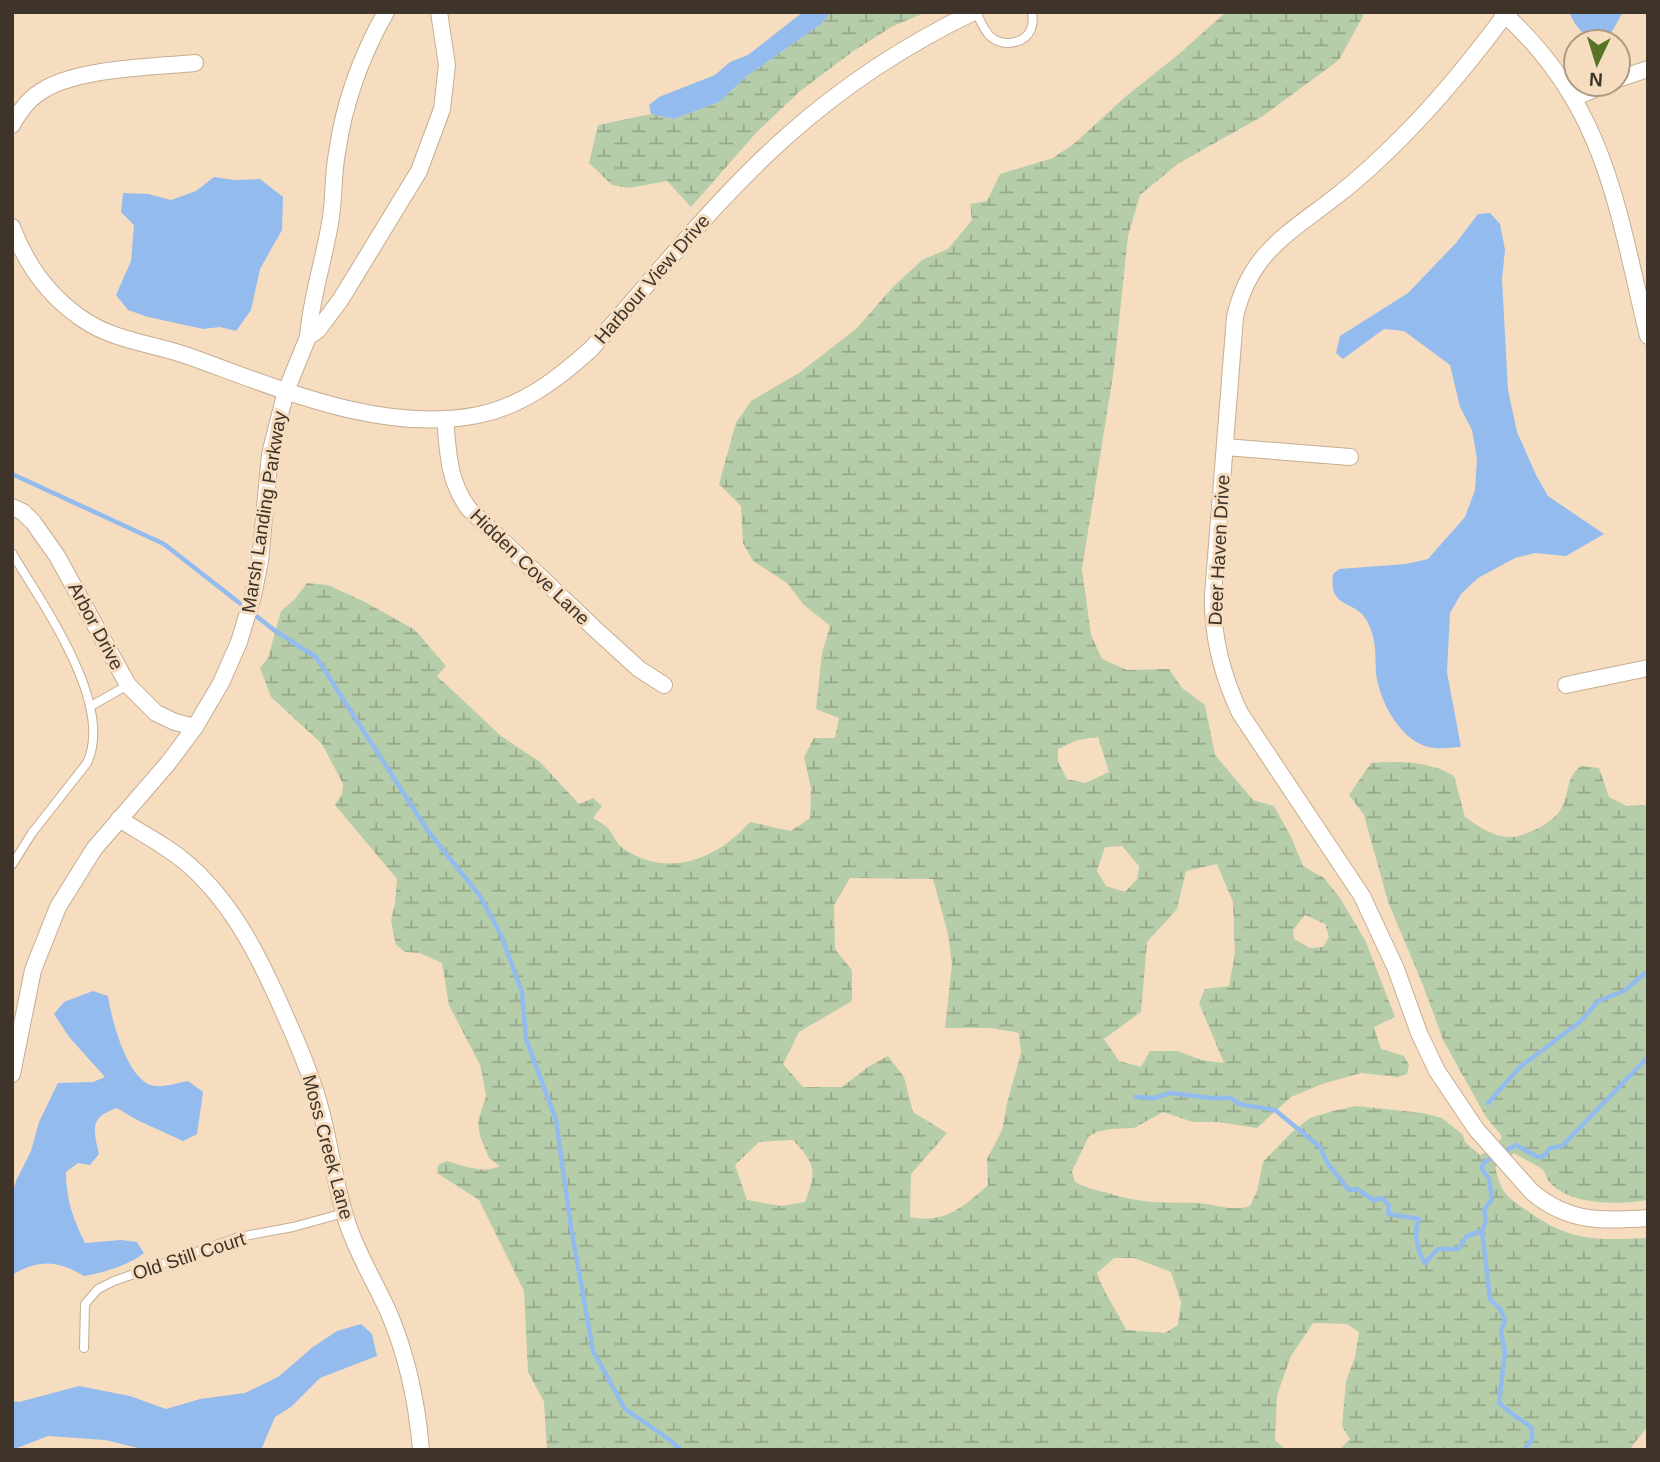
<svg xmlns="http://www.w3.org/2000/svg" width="1660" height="1462" font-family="Helvetica,sans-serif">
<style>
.wetland{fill:url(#wetland-marsh);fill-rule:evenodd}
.water{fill:#93bbee}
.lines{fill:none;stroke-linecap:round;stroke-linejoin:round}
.stream{stroke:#93bbee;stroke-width:4.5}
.lane-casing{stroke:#c6ad91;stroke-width:10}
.street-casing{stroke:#c6ad91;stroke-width:18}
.lane{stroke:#fff;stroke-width:8}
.street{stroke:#fff;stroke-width:16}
.labels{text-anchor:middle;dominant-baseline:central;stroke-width:6;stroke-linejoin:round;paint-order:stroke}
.street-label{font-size:19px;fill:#3f3429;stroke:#f7ddc0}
</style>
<defs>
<pattern id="wetland-marsh" width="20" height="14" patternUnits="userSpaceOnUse" patternTransform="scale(1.75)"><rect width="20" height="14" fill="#b6cda9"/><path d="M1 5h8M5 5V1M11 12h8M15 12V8" fill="none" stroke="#95a78a"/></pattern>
</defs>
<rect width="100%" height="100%" fill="#f7ddc0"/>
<g class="wetland">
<path d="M831 12H927L893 26 852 52 799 92 756 133 691 207 667 181 629 188 612 185 589 163 598 125 651 114 674 119 719 102 747 76 821 24Z"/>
<path d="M1226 12H1363V16L1339 60 1263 116 1179 163 1140 195 1128 236 1114 369 1082 569 1091 635 1102 659 1127 670 1169 669 1182 688 1205 705 1215 755 1253 800 1274 806 1292 839 1303 866 1324 878 1340 898 1366 942 1395 1017 1374 1027 1381 1049 1404 1056 1409 1065 1407 1074 1398 1077 1361 1073 1322 1084 1291 1097 1257 1128 1218 1122H1193L1163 1112 1134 1128 1111 1129 1097 1132 1089 1136 1072 1171 1075 1182C1087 1189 1098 1190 1111 1194 1144 1204 1163 1202 1197 1203 1216 1204 1231 1212 1250 1206L1257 1191 1263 1162 1291 1133 1310 1118 1333 1111 1356 1106 1423 1113 1442 1118 1463 1135 1465 1142 1480 1155C1490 1151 1498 1146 1502 1136L1486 1117 1443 1040 1423 985 1388 902 1364 815 1349 795 1371 763C1399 761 1429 761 1454 776L1465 817C1478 826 1493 837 1510 837 1525 837 1553 823 1561 809 1570 794 1565 778 1581 766L1599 768 1609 797 1627 806 1648 805V1200C1620 1205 1567 1206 1548 1180 1546 1177 1546 1173 1543 1170 1538 1165 1521 1158 1514 1153L1495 1167C1502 1195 1506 1196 1529 1212 1571 1242 1599 1240 1648 1238V1426L1632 1446V1450H1339L1350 1439 1342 1426 1346 1381 1355 1357 1359 1332 1347 1324 1313 1323 1291 1356 1277 1395 1275 1440 1286 1450H547L544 1402 528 1372 524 1291 479 1200 437 1173 438 1165 447 1161C463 1166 485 1174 500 1166L489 1158 480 1136 478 1121 486 1096 481 1067 449 1005 442 963 420 953 405 952 396 945 391 921 395 903 397 879 335 805 342 794 343 784 322 744 271 697 260 668 268 658 281 611 295 599 307 583 328 585 365 602 415 630 446 666 437 676 501 736 540 762 579 804 593 798 602 806 593 818C598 821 603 824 607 827 613 834 616 844 624 849 669 879 717 859 750 822L791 831 810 818 811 788 804 757 814 738H835L839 718 816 709 822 653 830 626 803 604 787 583 753 561 743 543 741 506 719 484 736 423 751 401 799 373 856 329 892 288 922 260 948 249 972 220 970 204 987 201 1000 174 1053 158 1075 143 1125 97 1179 54ZM1098 737 1109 772 1085 783 1067 779 1058 762V749L1078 740ZM1122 846 1139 866 1137 879 1125 892 1106 886 1097 871 1105 847ZM1217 864 1233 902 1235 954 1229 986 1205 989 1199 1003 1224 1063 1201 1060 1178 1051H1150L1141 1067 1119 1061 1104 1039 1141 1012 1147 942 1177 909 1186 871ZM850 878 933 879 948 934 952 964 945 1028H991L1019 1033 1021 1053 1007 1103 1002 1130 987 1159 988 1185C963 1207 945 1224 910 1217L911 1174 947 1133 913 1112 904 1077 888 1056 868 1067 842 1087H803L783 1064 799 1032 852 1001V970L835 949 834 905ZM1305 915 1325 924 1329 937 1323 947 1310 948 1294 939 1293 930ZM793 1140C816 1165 817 1170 805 1202L781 1206 747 1200 735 1165 759 1142ZM1114 1258H1134L1171 1272 1181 1302 1178 1325 1165 1333 1126 1330C1117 1310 1104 1294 1097 1273Z"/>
</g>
<g class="water">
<path d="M803 12H831L821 24 747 76 719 102 674 119 651 114 649 105 659 97 715 75 730 62 748 55Z"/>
<path d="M1569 12H1623L1606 42C1587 42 1576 28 1569 12Z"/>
<path d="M214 177 234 180 260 179 283 197 282 230 260 269 251 310 236 331 220 327 203 329 148 317 128 310 116 295 131 261 134 225 121 212 123 193 148 194 171 200 196 191Z"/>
<path d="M1490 213 1500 224 1505 250 1502 279 1508 390 1517 432 1536 475 1548 496 1604 534 1566 556 1535 553 1515 558 1478 578 1461 594 1450 613 1447 672 1461 747C1452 747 1443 749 1434 748 1402 745 1379 701 1376 673 1375 652 1377 641 1367 621 1355 599 1328 610 1333 574L1339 569 1406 564 1428 559 1465 517 1475 490 1477 459 1472 430 1460 407 1450 365 1404 331 1384 329 1343 359 1336 353 1340 336 1408 293 1456 243 1478 214Z"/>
<path d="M93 991 108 996C111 1018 128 1084 155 1086 165 1087 178 1083 188 1081L203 1092 197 1134 183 1141 137 1120 117 1108C90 1117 93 1128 99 1154L90 1165 78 1163 66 1172C66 1199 73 1219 85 1243L121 1240 137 1242 144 1253C130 1265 102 1273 84 1276 57 1260 39 1259 12 1275V1195L16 1181 31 1151 39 1122 58 1083 93 1082 105 1077 69 1037 54 1014 64 1002Z"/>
<path d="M361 1324 372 1334 377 1356 320 1378 291 1407 275 1417 261 1450H146L105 1440 48 1436 12 1450V1401L19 1402 79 1386 130 1396 166 1409 200 1399 245 1393 278 1377 313 1347 337 1331Z"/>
</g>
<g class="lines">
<g class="stream">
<path d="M12 474 164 544 274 630 316 657 428 831 480 896 501 935 522 992 526 1039 556 1120 571 1227 593 1351 625 1409 670 1440 681 1450"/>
<path d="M1135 1097 1154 1098 1170 1093 1211 1098H1231L1239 1104 1275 1110 1320 1147 1328 1164 1349 1190 1357 1189 1374 1200 1382 1198 1389 1205 1388 1214 1419 1219C1413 1232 1417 1251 1425 1263L1438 1249H1458L1467 1236 1482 1231"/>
<path d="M1488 1103 1520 1067 1581 1021 1598 1001 1624 991 1648 971"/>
<path d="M1524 1450 1532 1440V1428C1521 1419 1509 1413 1499 1403L1505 1352 1501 1332 1505 1320 1500 1309 1490 1299 1482 1231 1486 1220 1484 1210 1492 1199 1489 1179 1482 1169 1483 1163 1516 1145 1538 1157 1544 1156 1550 1148 1562 1146 1648 1057"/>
</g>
<defs>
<g id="lane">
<path d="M976 12C980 20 984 31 991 37 1003 47 1025 44 1031 29 1033 24 1033 18 1032 12"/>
<path d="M12 553C42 604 115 704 87 763L32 833 12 865"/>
<path d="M91 706 128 685"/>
<path d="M84 1348 85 1304 98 1289 114 1281 239 1237 293 1227 344 1213"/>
</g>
<g id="street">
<path d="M1502 12C1606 105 1617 208 1648 336"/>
<path d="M1505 15C1473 58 1440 99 1402 137 1382 157 1361 177 1339 194 1290 233 1250 251 1235 317L1213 595C1212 638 1222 675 1240 713L1362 896 1396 969 1419 1033 1437 1071 1476 1129 1532 1192C1569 1223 1602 1221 1648 1218"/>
<path d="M1618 79 1648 69"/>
<path d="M1574 98 1606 84"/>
<path d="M12 125C20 110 30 97 45 89 82 68 152 67 195 63"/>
<path d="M12 227C26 264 49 296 81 318 115 342 153 343 191 357 280 389 382 434 478 415 523 406 559 378 591 349 655 277 715 200 787 136 842 87 907 44 974 12"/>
<path d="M308 337C311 296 325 258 331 217 334 196 333 174 337 153 344 103 361 56 386 12"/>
<path d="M445 419C448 452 448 481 469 509L594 628 639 669 664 685"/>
<path d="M1225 447 1350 457"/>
<path d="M12 507 23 512 33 522 57 556 128 685 156 713 175 722 195 727"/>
<path d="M1566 685 1648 668"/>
<path d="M119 819C143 834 169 847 190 866 237 908 263 965 288 1022 301 1051 313 1080 321 1111 331 1149 335 1187 348 1225 358 1255 375 1282 388 1311 407 1355 417 1402 421 1450"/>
<path d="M12 1074 33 970 58 907 94 849 169 762 195 727 221 683 239 642 253 596 260 561 270 454 286 391 308 337 318 330 341 299 419 171 442 109 447 65 439 12"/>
</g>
</defs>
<use href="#lane" class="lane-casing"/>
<use href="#street" class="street-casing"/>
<use href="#lane" class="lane"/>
<use href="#street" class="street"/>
</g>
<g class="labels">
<g class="street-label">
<text transform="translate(652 279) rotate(-49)">Harbour View Drive</text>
<text transform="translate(264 512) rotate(-81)">Marsh Landing Parkway</text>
<text transform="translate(1219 550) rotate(-87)">Deer Haven Drive</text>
<text transform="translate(530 567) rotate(44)">Hidden Cove Lane</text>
<text transform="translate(96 626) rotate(62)">Arbor Drive</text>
<text transform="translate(328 1147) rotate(75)">Moss Creek Lane</text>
<text transform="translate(189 1256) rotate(-18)">Old Still Court</text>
</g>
</g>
<rect width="1660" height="1462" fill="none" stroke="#3f3429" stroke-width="28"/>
<g transform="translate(1597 63) rotate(184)"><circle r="33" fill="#f7ddc0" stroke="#ad9984" stroke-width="2"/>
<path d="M0-5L12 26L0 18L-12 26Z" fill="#577326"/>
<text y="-10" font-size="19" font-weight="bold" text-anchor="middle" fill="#3f3429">N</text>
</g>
</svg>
